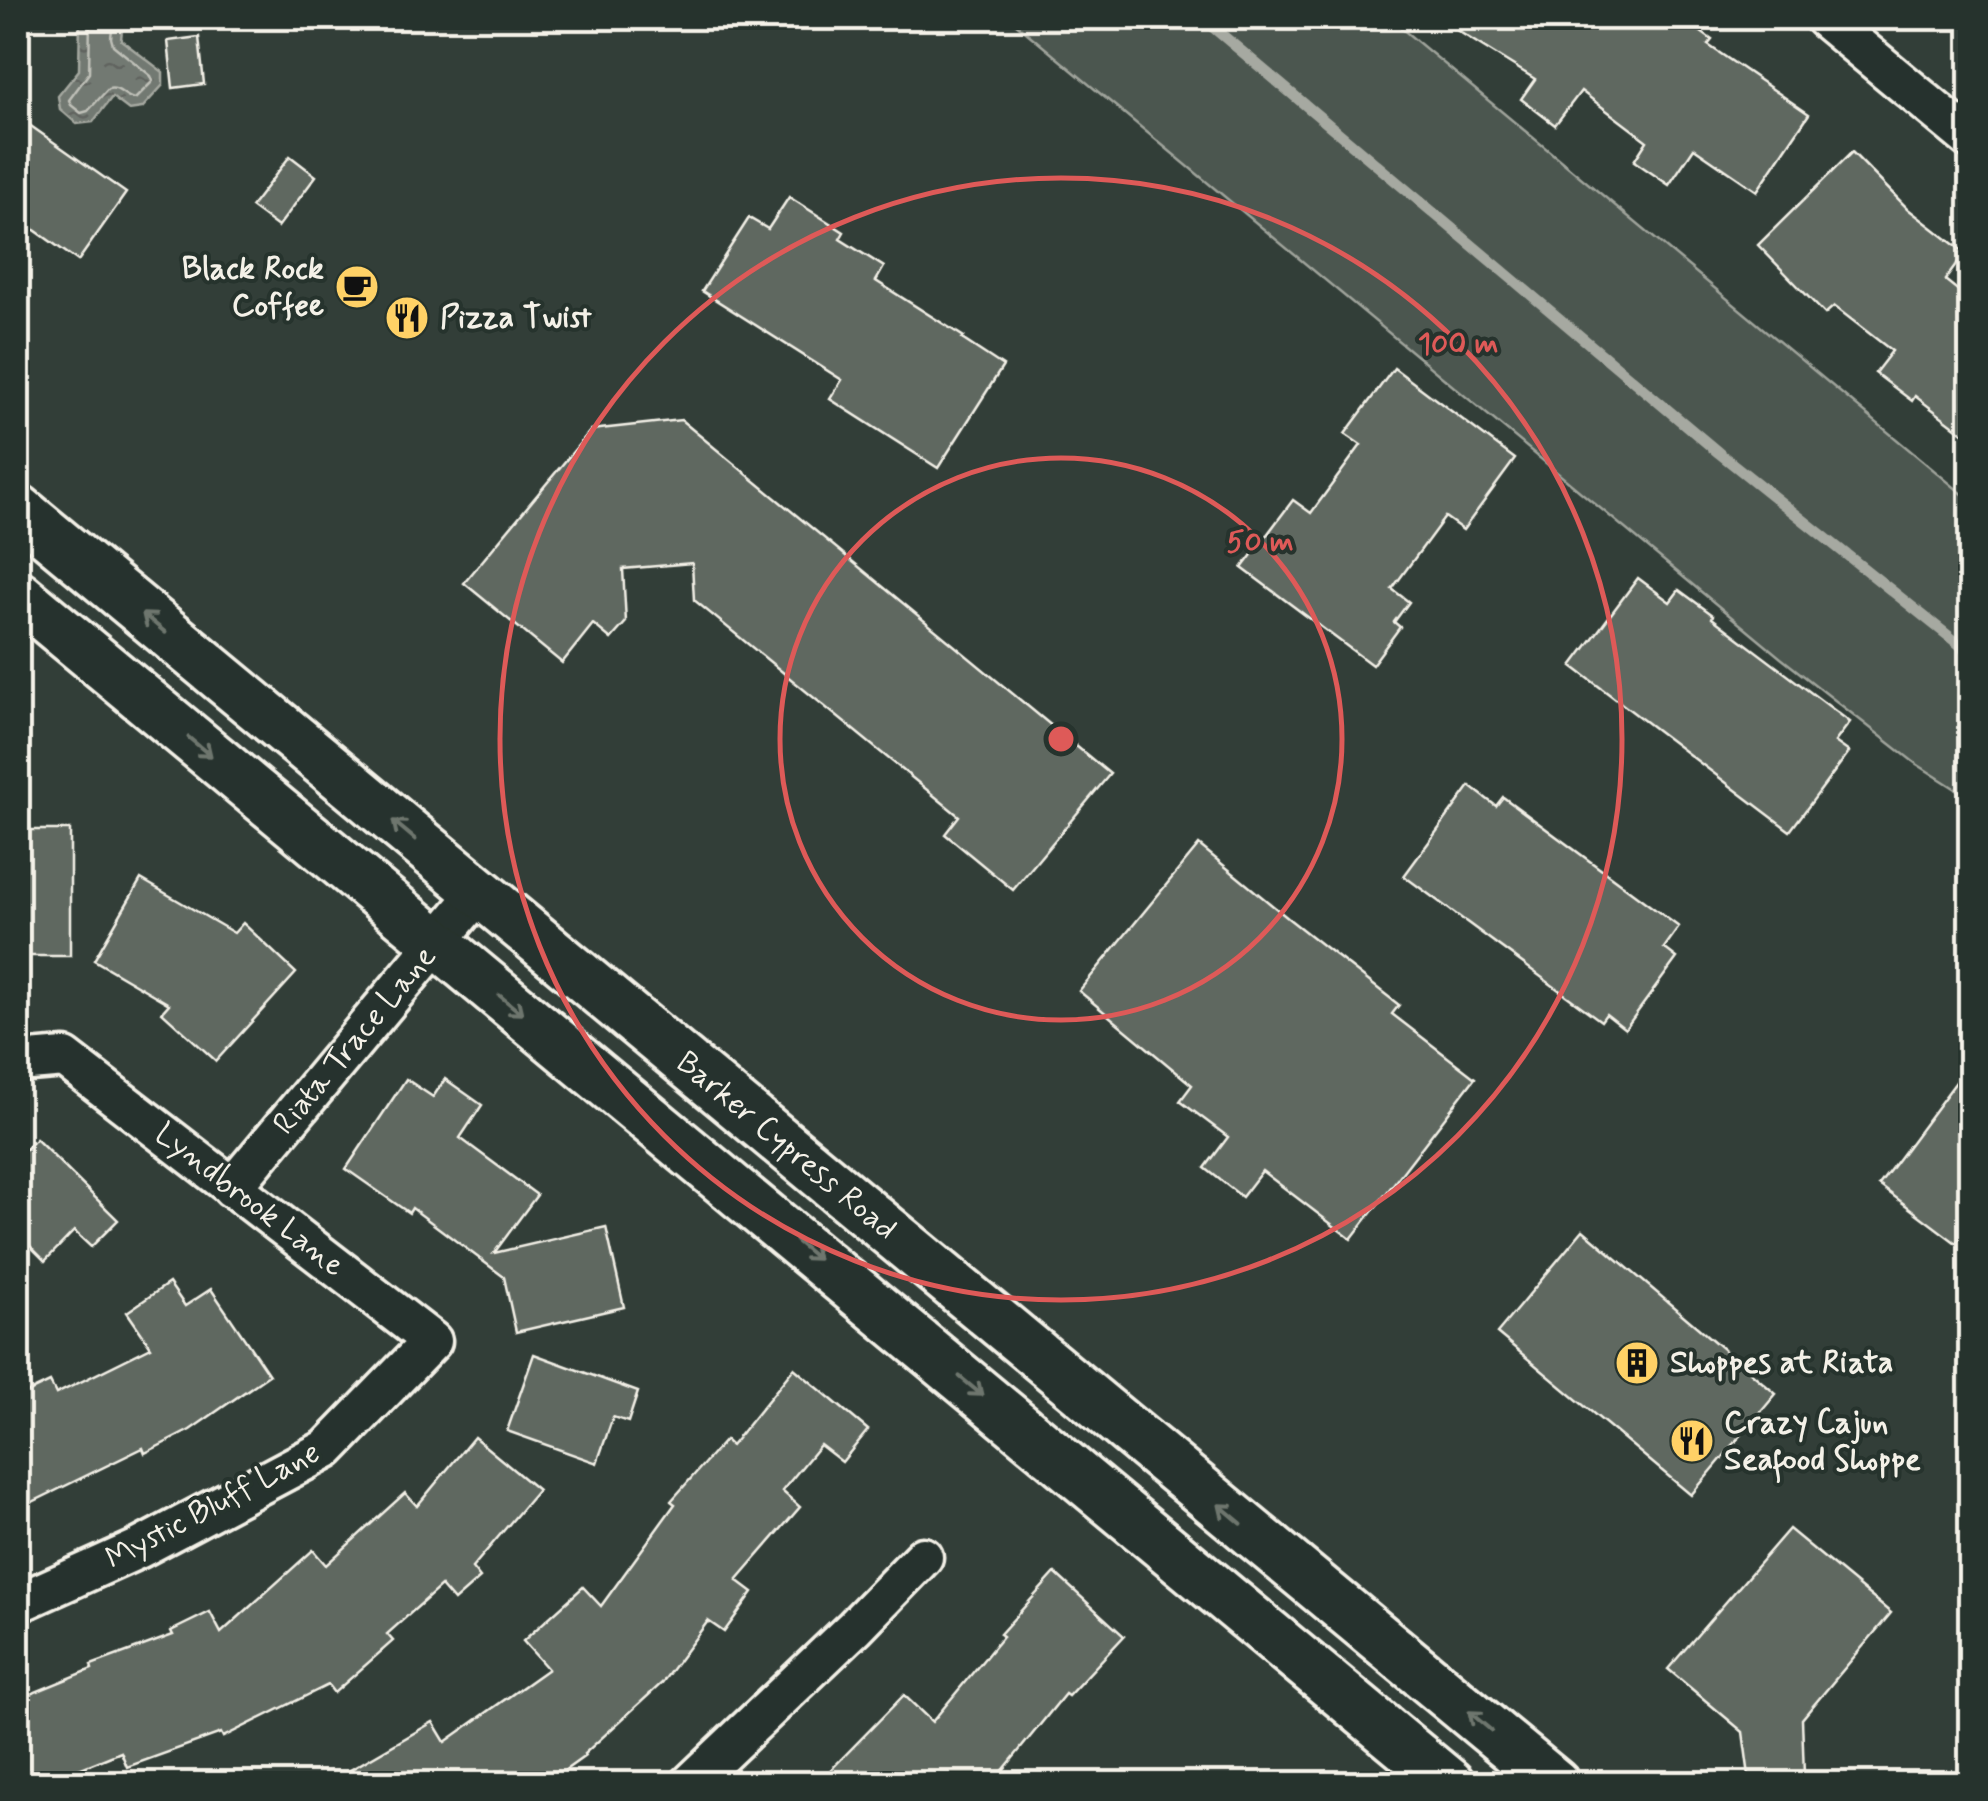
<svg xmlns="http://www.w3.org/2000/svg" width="1988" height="1801" font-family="Mynerve,sans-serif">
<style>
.green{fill:#4c564f;stroke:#a0a49c;stroke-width:2.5}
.water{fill:url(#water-ripples);stroke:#a6a9a1;stroke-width:2.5}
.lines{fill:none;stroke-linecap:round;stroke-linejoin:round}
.shore{stroke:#c0c1b9;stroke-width:2.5}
.stream{stroke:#a6a9a1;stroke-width:11}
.building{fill:#5f6861;stroke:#f4f1e8;stroke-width:2.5}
.minor-casing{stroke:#f4f1e8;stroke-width:45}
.major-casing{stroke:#f4f1e8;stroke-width:55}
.minor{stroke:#26332d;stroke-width:38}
.major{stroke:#26332d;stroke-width:48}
.oneway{stroke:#6e766e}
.ring{fill:none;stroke:#de5a58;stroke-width:5}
.labels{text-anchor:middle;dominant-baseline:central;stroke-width:8;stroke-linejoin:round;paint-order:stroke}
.poi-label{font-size:32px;font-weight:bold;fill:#f4f1e8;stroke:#26332d;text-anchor:start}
.street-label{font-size:32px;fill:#f4f1e8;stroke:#26332d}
.centre{fill:#de5a58;stroke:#26332d;stroke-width:5}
.ring-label{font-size:30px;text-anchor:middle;font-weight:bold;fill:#de5a58;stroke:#26332d;stroke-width:8;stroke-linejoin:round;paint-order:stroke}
</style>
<defs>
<pattern id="water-ripples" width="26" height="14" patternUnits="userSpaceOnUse" patternTransform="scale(2.5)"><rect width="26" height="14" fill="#727972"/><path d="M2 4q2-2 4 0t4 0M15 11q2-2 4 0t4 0" fill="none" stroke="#60635e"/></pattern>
</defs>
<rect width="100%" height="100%" fill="#323e38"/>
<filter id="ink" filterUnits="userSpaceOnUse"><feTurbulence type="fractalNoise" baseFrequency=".01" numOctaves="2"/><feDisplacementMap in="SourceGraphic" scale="20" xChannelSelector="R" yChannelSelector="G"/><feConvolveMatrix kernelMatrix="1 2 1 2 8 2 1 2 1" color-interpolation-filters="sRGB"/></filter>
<g filter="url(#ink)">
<path class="green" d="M1009 18H1389L1970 500V798L1915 763 1781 658Z"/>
<path class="water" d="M80 18H123L121 40 163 72V85L142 108 129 110 112 97 93 122 77 124 60 109 58 96 79 70Z"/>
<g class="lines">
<path class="shore" d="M90 18 89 73 69 100 71 105 81 113 88 111 108 89C120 86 124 98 135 99L153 81 151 76 113 45 111 38 113 18"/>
<path class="stream" d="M1202 18 1719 453 1970 653"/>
</g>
<g class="building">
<path d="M1437 18H1682L1712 40 1708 45 1809 114 1757 191 1694 148 1669 185 1634 161 1647 141 1581 91 1555 125 1521 99 1535 79Z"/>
<path d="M199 37 204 84 173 88 168 41Z"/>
<path d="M18 117 126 193 78 261 18 218Z"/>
<path d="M1852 152 1908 209 1965 253 1945 280 1970 300V438L1915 396 1912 401 1875 373 1892 351 1834 306 1825 314 1758 245Z"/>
<path d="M290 156 316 176 278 227 251 207Z"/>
<path d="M789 197 844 232 840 239 884 267 876 281 964 337 962 339 1003 366 938 468 830 399 842 380 702 291 749 218 768 229Z"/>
<path d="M1394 368 1515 459 1463 530 1445 517 1392 589 1409 602 1394 622 1400 627 1372 665 1242 568 1293 500 1311 513 1361 445 1345 434Z"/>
<path d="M681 420 1110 774 1013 890 945 834 959 816 694 600 692 563 623 569 626 622 611 639 593 624 562 663 464 583 591 430Z"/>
<path d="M1638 578 1670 602 1679 590 1713 615 1712 618 1850 722 1835 742 1849 752 1790 831 1572 666Z"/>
<path d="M1470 786 1496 806 1503 797 1679 927 1664 948 1677 958 1625 1029 1606 1014 1601 1021 1404 876Z"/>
<rect x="18" y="830" width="52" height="126"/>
<path d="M1199 845 1289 919 1399 1005 1392 1014 1475 1078 1351 1239 1262 1171 1242 1197 1205 1168 1228 1137 1180 1101 1192 1085 1079 991Z"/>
<path d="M141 879 234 933 243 923 296 973 216 1061 162 1012 169 1004 94 960Z"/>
<path d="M1970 1063V1224L1956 1243 1879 1185Z"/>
<path d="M406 1079 433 1097 445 1079 482 1105 460 1138 537 1195 494 1253 606 1227 624 1307 516 1332 504 1277 412 1208 409 1213 346 1169Z"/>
<path d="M36 1139 118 1220 91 1247 74 1231 45 1261 18 1234V1157Z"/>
<path d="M1583 1230 1776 1394 1691 1495 1497 1333Z"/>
<path d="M169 1283 185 1306 211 1289 269 1375 190 1430 145 1453 143 1448 18 1509V1397L50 1382 56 1394 151 1347 127 1312Z"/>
<path d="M534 1354 638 1392 628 1422 613 1417 597 1463 507 1431Z"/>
<path d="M794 1368 868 1430 842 1462 820 1445 782 1491 800 1507 737 1580 753 1592 724 1632 708 1621 662 1683 584 1754 585 1756 546 1784H326L433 1722 445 1742 548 1669 523 1641 583 1587 601 1606 675 1504 671 1501 725 1440 731 1446Z"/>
<path d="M474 1437 538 1490 472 1568 480 1578 454 1601 441 1586 387 1634 393 1641 334 1693 328 1685 223 1737 221 1733 127 1767 121 1752 42 1784H18V1699L92 1669 91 1665 173 1635 171 1631 210 1612 221 1633 313 1550 326 1565 405 1493 417 1506Z"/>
<path d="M1789 1529 1891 1613 1802 1719 1804 1775 1749 1776 1743 1732 1668 1669Z"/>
<path d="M1055 1573 1124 1636 1068 1696 1065 1694 992 1784H817L904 1695 932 1722 1003 1636 1000 1634Z"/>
</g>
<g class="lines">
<defs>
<g id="minor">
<path d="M1824 18 1970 139"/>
<path id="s1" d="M18 1062 65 1058 432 1341 327 1449 138 1549 18 1603"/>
<path id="s2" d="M232 1188 479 892"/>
<path d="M690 1784 855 1627 923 1557"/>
</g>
<g id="major">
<path id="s3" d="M18 509 1555 1784"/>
<path d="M18 595 1450 1784"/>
</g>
</defs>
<use href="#minor" class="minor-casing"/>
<use href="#major" class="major-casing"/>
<use href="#minor" class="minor"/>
<use href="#major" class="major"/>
</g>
<defs><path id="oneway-shaft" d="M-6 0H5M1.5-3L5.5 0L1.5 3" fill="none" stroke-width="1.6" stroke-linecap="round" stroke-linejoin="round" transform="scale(2.5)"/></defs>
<g class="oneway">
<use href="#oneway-shaft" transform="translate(154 623) rotate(-140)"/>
<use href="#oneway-shaft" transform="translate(200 747) rotate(40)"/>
<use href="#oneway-shaft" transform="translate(404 830) rotate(-140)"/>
<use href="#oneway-shaft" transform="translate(511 1005) rotate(40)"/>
<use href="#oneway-shaft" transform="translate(807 1250) rotate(40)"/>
<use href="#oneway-shaft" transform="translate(971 1386) rotate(40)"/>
<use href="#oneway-shaft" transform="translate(1230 1514) rotate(-140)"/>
<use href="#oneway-shaft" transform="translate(1480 1721) rotate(-140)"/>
</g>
</g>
<g class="ring">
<circle cx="1061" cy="739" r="281"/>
<circle cx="1061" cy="739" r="561"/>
</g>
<defs>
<symbol id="cafe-disc" viewBox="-11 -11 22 22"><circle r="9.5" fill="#ffd166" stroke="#26332d"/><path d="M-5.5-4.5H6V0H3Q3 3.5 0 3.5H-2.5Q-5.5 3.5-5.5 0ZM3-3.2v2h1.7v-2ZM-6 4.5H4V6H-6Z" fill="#111"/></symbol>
<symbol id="restaurant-disc" viewBox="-11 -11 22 22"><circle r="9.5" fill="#ffd166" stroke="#26332d"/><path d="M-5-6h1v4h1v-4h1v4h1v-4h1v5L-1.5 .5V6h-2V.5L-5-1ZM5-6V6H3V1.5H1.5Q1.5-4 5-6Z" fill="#111"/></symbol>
<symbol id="building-disc" viewBox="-11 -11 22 22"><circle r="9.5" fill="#ffd166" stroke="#26332d"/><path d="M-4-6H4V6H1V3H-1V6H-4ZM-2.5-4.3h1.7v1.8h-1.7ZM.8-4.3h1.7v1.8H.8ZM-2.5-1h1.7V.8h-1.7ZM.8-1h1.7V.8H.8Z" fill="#111"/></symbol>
</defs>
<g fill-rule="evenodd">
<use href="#cafe-disc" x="332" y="262" width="50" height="50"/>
<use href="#restaurant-disc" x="382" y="293" width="50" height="50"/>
<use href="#building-disc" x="1612" y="1338" width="50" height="50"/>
<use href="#restaurant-disc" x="1667" y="1416" width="50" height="50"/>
</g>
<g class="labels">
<g class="poi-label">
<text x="324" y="269" text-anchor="end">Black Rock<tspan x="324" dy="37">Coffee</tspan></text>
<text x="440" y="318">Pizza Twist</text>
<text x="1670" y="1363">Shoppes at Riata</text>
<text x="1724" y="1423">Crazy Cajun<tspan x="1724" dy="37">Seafood Shoppe</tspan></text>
</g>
<g class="street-label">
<text stroke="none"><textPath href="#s2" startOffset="192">Riata Trace Lane</textPath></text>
<text stroke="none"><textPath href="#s3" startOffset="998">Barker Cypress Road</textPath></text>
<text stroke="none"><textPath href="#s1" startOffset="280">Lyndbrook Lane</textPath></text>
<text transform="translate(213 1506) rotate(-28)">Mystic Bluff Lane</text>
</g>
</g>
<circle cx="1061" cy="739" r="15" class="centre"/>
<g class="ring-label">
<text x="1458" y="353">100 m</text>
<text x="1260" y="551">50 m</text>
</g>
<rect width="1988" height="1801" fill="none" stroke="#26332d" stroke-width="60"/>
<rect x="30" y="30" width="1928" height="1741" fill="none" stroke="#f4f1e8" stroke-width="4" filter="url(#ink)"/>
</svg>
